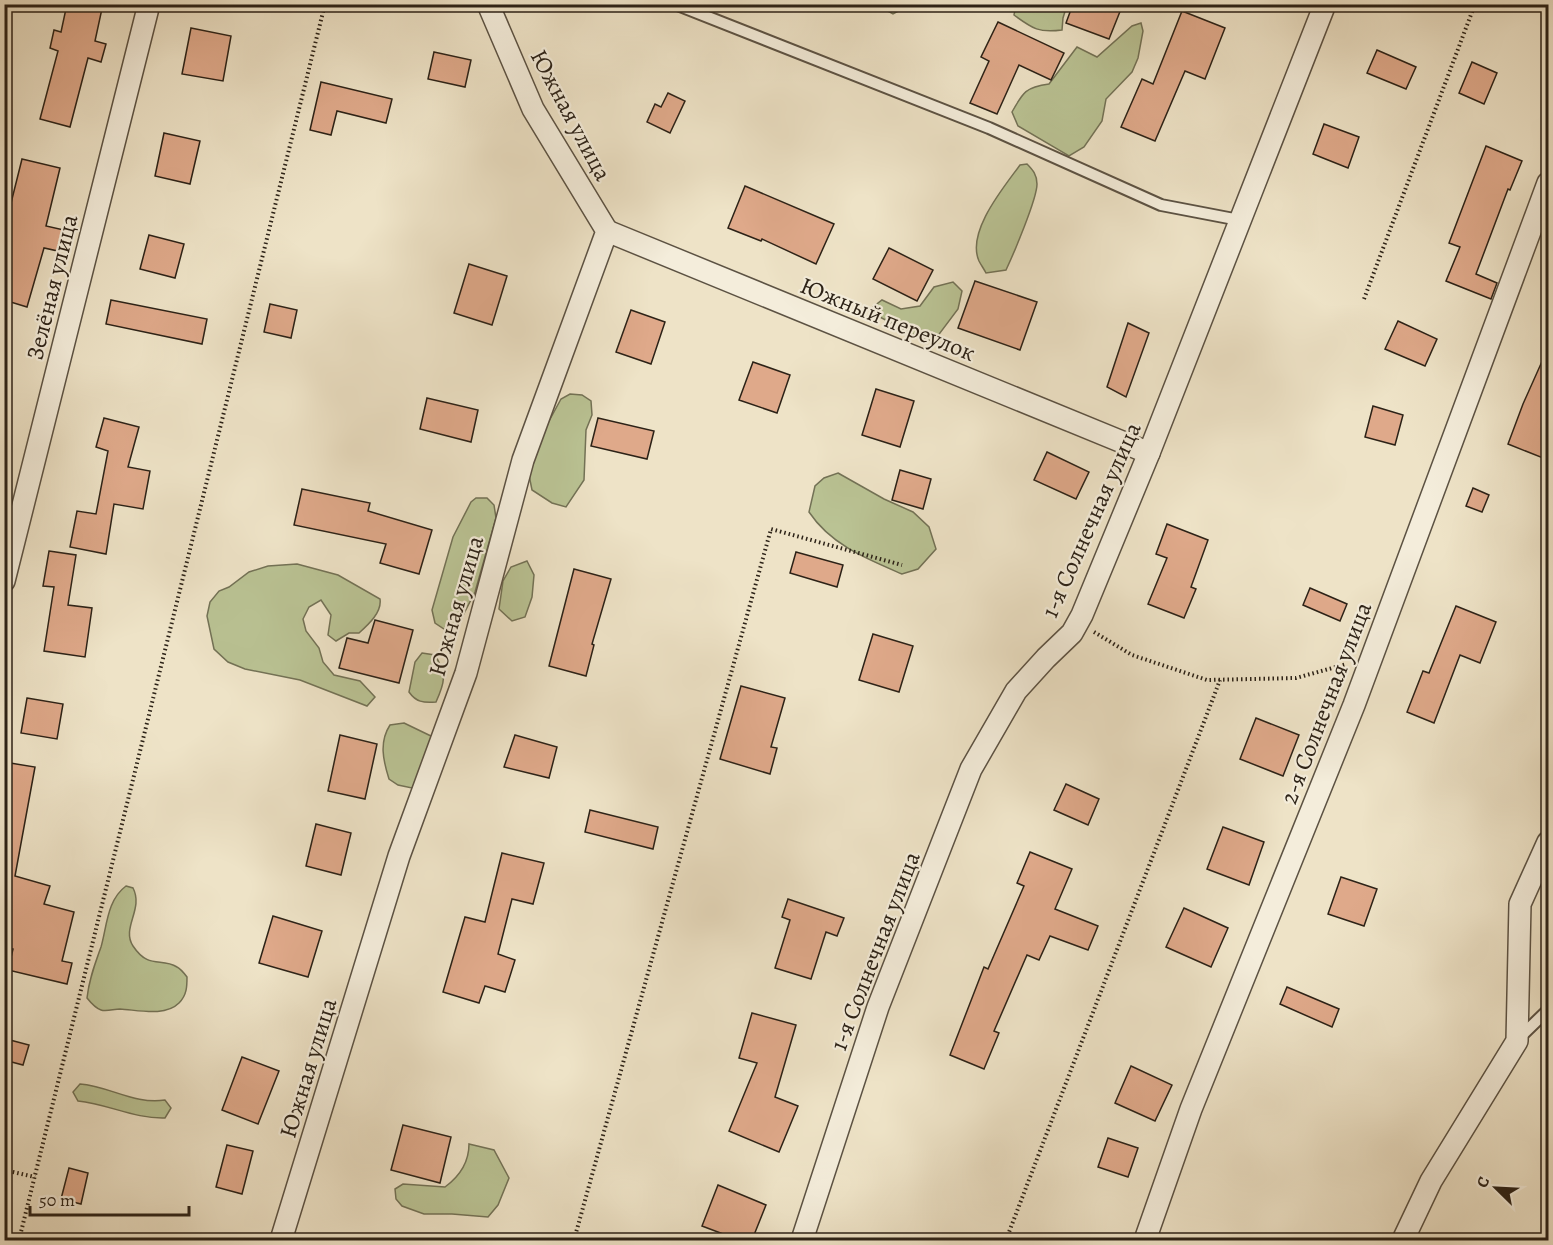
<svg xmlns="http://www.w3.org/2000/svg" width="1553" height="1245" font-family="Alegreya,serif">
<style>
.green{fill:#bac394;stroke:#737256;stroke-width:1.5}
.building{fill:#dfa98a;stroke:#2c2217;stroke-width:1.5}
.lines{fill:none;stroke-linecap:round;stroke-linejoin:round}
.lane-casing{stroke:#5c5243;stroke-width:14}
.street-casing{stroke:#5c5243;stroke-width:24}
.path{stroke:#2c2217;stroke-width:4;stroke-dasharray:1.5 3;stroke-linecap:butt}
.lane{stroke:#f4eddb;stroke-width:10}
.street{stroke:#f4eddb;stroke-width:21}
.labels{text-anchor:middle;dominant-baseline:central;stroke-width:4.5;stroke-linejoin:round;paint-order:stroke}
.street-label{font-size:24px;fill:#2c2217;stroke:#f4eddb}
</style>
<rect width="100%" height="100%" fill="#eee3c7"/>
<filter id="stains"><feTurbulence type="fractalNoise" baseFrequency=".00333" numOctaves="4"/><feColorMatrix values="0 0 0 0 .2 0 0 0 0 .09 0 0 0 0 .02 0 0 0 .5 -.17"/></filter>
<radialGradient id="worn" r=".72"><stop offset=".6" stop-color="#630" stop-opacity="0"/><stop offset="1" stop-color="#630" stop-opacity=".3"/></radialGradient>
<g class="green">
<path d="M879 5V4L910 5 893 14 880 7Z"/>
<path d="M1016 5H1067L1063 18 1062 30C1039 33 1033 29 1014 15Z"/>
<path d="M1141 23 1143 31 1138 58 1132 72 1106 99 1102 121 1084 147 1069 156 1018 126 1012 112C1023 92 1026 87 1049 84L1077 47 1097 57 1132 26Z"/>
<path d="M1027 164C1033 170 1037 175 1037 184 1037 199 1013 255 1006 270L986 273C984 269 981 265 979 261 966 232 1004 187 1020 165Z"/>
<path d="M953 282 962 291 958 309 934 341 920 338 874 314 873 307 882 300 901 309 920 306 934 287Z"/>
<path d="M570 394 582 395 591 401 592 415 586 430 584 480 566 507 552 503 532 490 528 470 536 445 561 399Z"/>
<path d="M838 473 884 499 913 512 929 527 936 549 918 569 902 574C867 559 831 545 809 512L815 486 824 478Z"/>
<path d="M476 498H487L494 505 496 518 475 592 456 629H444L435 623 432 610 453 537 471 502Z"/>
<path d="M527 561 534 575 532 597 525 617 512 621 499 609 503 581 511 567Z"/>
<path d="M297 564 338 575 380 599C382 612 369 624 359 633H349L336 641 328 635 331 615 321 600 309 607 303 619 306 631 319 648 323 662 334 675 360 681 375 697 367 706 300 680 245 669 228 662 214 649 207 616 210 602 219 591 229 587 249 572 268 566Z"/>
<path d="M422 653 435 655C447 675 445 682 436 702 423 703 416 702 409 692L415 662Z"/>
<path d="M404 723 433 737 421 779 412 788 398 785 389 779C383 760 379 742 390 725Z"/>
<path d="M126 886 133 888C144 909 121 928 133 946 149 970 161 957 177 967 181 969 184 973 187 977 187 986 187 995 179 1003 165 1017 138 1010 120 1009 114 1009 106 1012 101 1010 95 1008 91 1003 87 998 89 979 95 964 101 947 107 926 107 900 126 886Z"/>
<path d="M80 1084C109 1086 135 1105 165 1100L171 1108 165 1118C135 1119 108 1104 78 1101L73 1092Z"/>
<path d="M469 1144 494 1150 509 1178 498 1205 488 1217 452 1214H424L402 1206 396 1199 395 1189 403 1184 445 1187C460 1176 469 1163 469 1144Z"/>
</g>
<g class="building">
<path d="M67 4H103L95 41 106 44 101 62 88 58 70 127 40 119 58 51 50 48 54 30 61 32Z"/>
<path d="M1073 4H1123L1109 39 1066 23Z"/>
<path d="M1182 11 1225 28 1205 79 1185 71 1155 141 1121 127 1142 79 1153 84Z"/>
<path d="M998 22 1064 53 1051 80 1019 65 997 114 970 103 989 61 981 57Z"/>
<path d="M191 28 231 36 223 81 182 74Z"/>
<path d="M1377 50 1416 67 1406 89 1367 73Z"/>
<path d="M434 52 471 60 465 87 428 79Z"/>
<path d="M1472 62 1497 73 1484 104 1459 93Z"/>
<path d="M321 82 392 99 386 123 337 111 331 135 310 130Z"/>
<path d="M668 93 685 101 670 133 647 122 655 104 661 107Z"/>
<path d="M1324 124 1359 137 1348 168 1313 154Z"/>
<path d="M164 133 200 141 190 184 155 176Z"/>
<path d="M1486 146 1522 161 1510 190 1508 189 1476 274 1497 283 1491 299 1446 281 1460 247 1449 243Z"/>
<path d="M22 159 60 168 46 226 64 230 58 251 44 248 27 307 4 300V231Z"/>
<path d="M745 186 834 224 816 264 762 239 761 241 728 228Z"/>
<path d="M149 235 184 244 175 278 140 269Z"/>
<path d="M889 248 933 270 917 301 873 279Z"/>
<path d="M469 264 507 276 492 325 454 313Z"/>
<path d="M975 281 1037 302 1020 350 958 328Z"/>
<path d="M111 300 207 319 202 344 106 324Z"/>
<path d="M270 304 297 310 291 338 264 332Z"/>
<path d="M631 310 665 322 651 364 616 352Z"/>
<path d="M1398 321 1437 339 1425 366 1385 349Z"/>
<path d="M1128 323 1149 333 1126 397 1107 387Z"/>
<path d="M1548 348V460L1508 444 1523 404Z"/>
<path d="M753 362 790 375 777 413 739 400Z"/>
<path d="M876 389 914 401 900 447 862 435Z"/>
<path d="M427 398 478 410 471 442 420 429Z"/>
<path d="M1373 406 1403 415 1395 445 1365 437Z"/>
<path d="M104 418 139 427 128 467 150 471 143 509 114 504 106 554 70 547 77 511 96 514 108 451 96 447Z"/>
<path d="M598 418 654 431 647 459 591 446Z"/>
<path d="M1047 452 1089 472 1076 499 1034 480Z"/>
<path d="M900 470 931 479 923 509 892 500Z"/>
<path d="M1473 488 1489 495 1482 512 1466 506Z"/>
<path d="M302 489 370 503 368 511 432 530 419 574 380 563 386 544 294 525Z"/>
<path d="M1167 524 1208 540 1191 587 1196 589 1184 618 1148 604 1167 558 1156 554Z"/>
<path d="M49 551 76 555 68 605 92 608 85 657 44 651 54 587 43 586Z"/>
<path d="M796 552 843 565 837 587 790 573Z"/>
<path d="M574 569 611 579 592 644 594 645 586 676 549 666Z"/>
<path d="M1310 588 1347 604 1340 621 1303 605Z"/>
<path d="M1456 606 1496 622 1480 663 1460 655 1434 723 1407 712 1423 671 1429 673Z"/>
<path d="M375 620 413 630 399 683 339 668 347 638 368 643Z"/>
<path d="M873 634 913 646 899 692 859 680Z"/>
<path d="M741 686 785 698 771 747 777 748 770 774 720 759Z"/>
<path d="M27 698 63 704 57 739 21 733Z"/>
<path d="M1256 718 1299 735 1283 776 1240 759Z"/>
<path d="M340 735 377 744 365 799 328 791Z"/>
<path d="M515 735 557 747 549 778 504 767Z"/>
<path d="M4 762 35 767 15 876 50 886 44 904 74 912 62 961 72 963 67 984 8 970 13 949 4 947 6 884H4Z"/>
<path d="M1066 784 1099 799 1088 825 1054 810Z"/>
<path d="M590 810 658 827 653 849 585 832Z"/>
<path d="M316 824 351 833 341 875 306 866Z"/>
<path d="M1223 827 1264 842 1249 885 1207 869Z"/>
<path d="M1030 852 1072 869 1055 909 1098 926 1088 950 1050 936 1039 960 1027 955 994 1031 999 1033 984 1069 950 1055 984 967 988 969 1024 886 1017 883Z"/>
<path d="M502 853 544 863 533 904 512 899 498 954 515 960 505 992 485 986 479 1003 443 992 465 917 485 922Z"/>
<path d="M1341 877 1377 889 1364 926 1328 914Z"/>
<path d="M788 899 844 918 837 936 826 932 811 979 775 968 790 920 782 917Z"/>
<path d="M1184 908 1228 928 1211 967 1166 947Z"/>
<path d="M273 916 322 931 308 977 259 963Z"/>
<path d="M1287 987 1339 1009 1332 1027 1280 1004Z"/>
<path d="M752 1013 796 1025 775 1097 798 1106 779 1152 729 1131 757 1063 739 1058Z"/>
<path d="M10 1040 29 1045 23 1065 4 1060Z"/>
<path d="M242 1057 279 1071 258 1124 222 1110Z"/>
<path d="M1131 1066 1172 1085 1155 1121 1115 1103Z"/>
<path d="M403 1125 451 1137 440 1183 391 1170Z"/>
<path d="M1108 1138 1138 1148 1128 1177 1098 1167Z"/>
<path d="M227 1145 253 1151 242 1194 216 1187Z"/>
<path d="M69 1168 88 1173 81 1204 61 1199Z"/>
<path d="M718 1185 766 1205 752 1240H739L702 1226Z"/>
</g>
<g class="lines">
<defs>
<g id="lane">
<path d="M675 4 989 128 1161 205 1234 219 1241 218"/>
<path d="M1517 1040 1548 1010"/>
</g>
<g id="street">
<path d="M607 231 1149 453"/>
<path d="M4 581 149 4"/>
<path d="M281 1240 399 856 466 673 523 460 607 231 533 109 488 4"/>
<path d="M802 1240 878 1007 971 769 1016 691 1046 658 1072 633 1082 615 1149 453 1325 4"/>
<path d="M1145 1240 1191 1109 1354 705 1548 183"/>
<path d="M1403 1240 1431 1181 1517 1041 1520 904 1548 842"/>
</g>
</defs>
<use href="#lane" class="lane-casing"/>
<use href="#street" class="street-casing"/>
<g class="path">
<path d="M1364 299 1475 4"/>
<path d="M1094 632 1132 655 1207 680 1296 678 1347 664"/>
<path d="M4 1170 35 1177"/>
<path d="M19 1240 325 4"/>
<path d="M574 1240 771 529 902 565"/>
<path d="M1006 1240 1220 680"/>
</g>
<use href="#lane" class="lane"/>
<use href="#street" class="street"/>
</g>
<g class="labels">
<g class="street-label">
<text transform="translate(571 115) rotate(62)">Южная улица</text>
<text transform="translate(52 287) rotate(-76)">Зелёная улица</text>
<text transform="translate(888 319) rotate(22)">Южный переулок</text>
<text transform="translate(1091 520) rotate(-66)">1-я Солнечная улица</text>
<text transform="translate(456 606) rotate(-74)">Южная улица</text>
<text transform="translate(1326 703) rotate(-69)">2-я Солнечная улица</text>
<text transform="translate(875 951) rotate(-69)">1-я Солнечная улица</text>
<text transform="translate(308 1068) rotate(-73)">Южная улица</text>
</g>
</g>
<rect width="1553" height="1245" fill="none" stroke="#eee3c7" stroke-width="24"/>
<rect x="6" y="6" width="1541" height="1233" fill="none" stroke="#2c2217" stroke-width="3"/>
<rect x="12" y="12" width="1529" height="1221" fill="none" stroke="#2c2217" stroke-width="1.5"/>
<g transform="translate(1496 1188) rotate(294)" stroke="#f4eddb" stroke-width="4.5" paint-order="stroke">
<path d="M0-4.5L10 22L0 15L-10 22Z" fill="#2c2217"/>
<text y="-9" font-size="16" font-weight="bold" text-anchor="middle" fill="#2c2217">С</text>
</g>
<path d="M30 1206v9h159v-9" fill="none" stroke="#2c2217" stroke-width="3"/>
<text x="39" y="1206" font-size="18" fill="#2c2217" stroke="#f4eddb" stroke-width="4.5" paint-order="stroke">50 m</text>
<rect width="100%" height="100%" filter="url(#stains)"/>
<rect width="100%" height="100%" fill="url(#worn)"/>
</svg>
